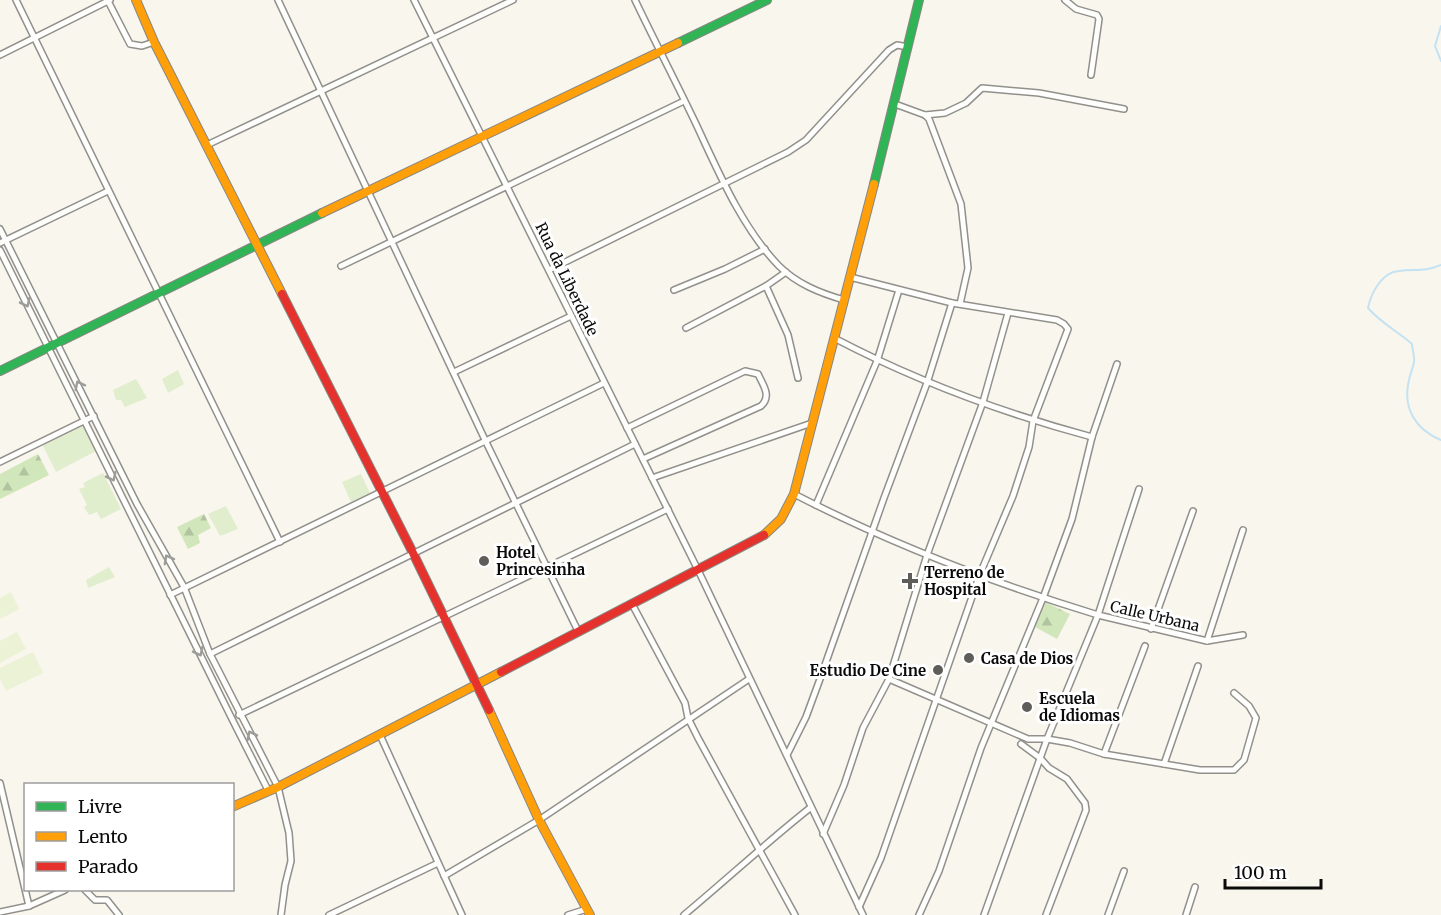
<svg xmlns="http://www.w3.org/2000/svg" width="1441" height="915" font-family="Merriweather,serif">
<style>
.grass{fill:#e1eecd}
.forest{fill:url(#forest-firs)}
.pitch{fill:#ebf2d6}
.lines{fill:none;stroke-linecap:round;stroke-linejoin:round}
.stream{stroke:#c3e2f3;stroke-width:2}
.street-casing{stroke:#92908c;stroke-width:8}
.fast-casing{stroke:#888783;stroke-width:10}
.slow-casing{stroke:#888783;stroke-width:10}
.jam-casing{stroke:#888783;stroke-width:10}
.street{stroke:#fefefc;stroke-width:5}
.fast{stroke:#30b455;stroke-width:8}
.slow{stroke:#ff9f0a;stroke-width:8}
.jam{stroke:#e5322d;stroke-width:8}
.oneway{stroke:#9c9c9b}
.poi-dot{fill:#5e5d59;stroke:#fff;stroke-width:2}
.labels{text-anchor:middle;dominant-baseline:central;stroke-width:6;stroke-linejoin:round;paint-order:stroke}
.street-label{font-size:15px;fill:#0a0a0a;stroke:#fff}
.poi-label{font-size:15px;font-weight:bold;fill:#0a0a0a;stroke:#fff;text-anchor:start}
</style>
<defs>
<pattern id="forest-firs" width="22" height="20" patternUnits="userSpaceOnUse" patternTransform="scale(1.5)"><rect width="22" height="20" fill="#d1e6ba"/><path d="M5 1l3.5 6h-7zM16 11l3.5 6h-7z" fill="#b2c49f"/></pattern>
</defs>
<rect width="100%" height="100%" fill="#f9f6ed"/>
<g class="grass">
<path d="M178 370 184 384 168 393 162 379Z"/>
<path d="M136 379 147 398 125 407 121 400H116L113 390Z"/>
<path d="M84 422 98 450 56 472 42 444Z"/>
<path d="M103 473 121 509 101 519 97 512 89 515 84 507 87 505 79 489 85 487 83 483Z"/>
<path d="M361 474 370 493 351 502 342 482Z"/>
<path d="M226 506 238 529 220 536 208 514Z"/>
<path d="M109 567 115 577 88 588 86 580Z"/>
</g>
<g class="forest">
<path d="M38 454 49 475 0 499V474Z"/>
<path d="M204 514 211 528 198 535 200 543 188 549 177 527Z"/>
<path d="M1045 602 1070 614 1057 639 1035 627Z"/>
</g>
<g class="pitch">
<path d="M11 592 19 609 0 619V598Z"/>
<path d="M17 632 26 649 0 663V641Z"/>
<path d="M33 652 43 673 6 691 0 679V668Z"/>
</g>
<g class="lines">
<g class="stream">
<path d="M1441 26 1435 46 1441 61"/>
<path d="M1441 265C1424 272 1416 269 1399 271 1382 272 1371 293 1368 308 1381 323 1397 331 1412 344 1412 349 1415 357 1414 362 1413 368 1410 374 1409 380 1402 408 1416 430 1441 440"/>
</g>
<defs>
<g id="street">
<path d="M16 0 280 542"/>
<path d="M278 0 486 442 578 631"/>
<path d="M414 0 698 570 863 915"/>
<path d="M635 0C655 42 676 82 696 124 718 171 742 228 779 266 797 284 820 293 844 300"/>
<path d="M1065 0 1076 9 1097 15 1099 19 1091 75"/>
<path d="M108 1 130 44 142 46 154 42"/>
<path d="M0 55 110 0"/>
<path d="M895 104 925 115 929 119 961 204 968 268 960 304"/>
<path d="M925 115 945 113 966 103 982 88 1039 93 1124 109"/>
<path d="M207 145 513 0"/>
<path d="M0 229 137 504 184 587 210 654 278 787 289 833 291 861 285 885 281 915"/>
<path d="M0 243 108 191"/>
<path d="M0 250 232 719 268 790H270"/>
<path d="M341 266 684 101"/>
<path d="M549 270 788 152 806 140 889 50 897 45 908 47"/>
<path d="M850 277 952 303 1057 320 1064 324 1068 329 1033 421 1029 447 1013 496 980 574 881 858 859 907"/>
<path d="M766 286 788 335 798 378"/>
<path d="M674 290 725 269 765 249"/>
<path d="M686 328 766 286 786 272"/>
<path d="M834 338C916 381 1003 413 1092 437"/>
<path d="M454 372 571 316"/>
<path d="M627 428 745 371 758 374C763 385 772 396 761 406L643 459"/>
<path d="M0 462 94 416"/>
<path d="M652 478 812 423"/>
<path d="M1139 489 1098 615 1207 641 1243 635"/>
<path d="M794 494C891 544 993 583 1098 615L1047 739 984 915"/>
<path d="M816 505 877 361 899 290"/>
<path d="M170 595 604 383"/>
<path d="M632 604 685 703 688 718 698 738 795 915"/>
<path d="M1151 629 1193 511"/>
<path d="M1207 641 1243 530"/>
<path d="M210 654 635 444"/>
<path d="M889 679 1028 739H1047L1070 743 1104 754 1200 770H1234L1244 760 1256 718 1249 706 1234 693"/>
<path d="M239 715 668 509"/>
<path d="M380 735 462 915"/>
<path d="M1021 744 1040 758 1049 768 1067 779 1085 803 1086 810 1046 915"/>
<path d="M1104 754 1145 646"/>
<path d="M787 755 806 717 820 679 884 498 927 383 952 303"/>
<path d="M1164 764 1198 666"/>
<path d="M0 783 29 906"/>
<path d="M823 834 844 785 863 728 889 679 927 555 983 402 1008 313"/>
<path d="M444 876 539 820 749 679"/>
<path d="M85 890 95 900H107L119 915"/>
<path d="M0 912 29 906 65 890"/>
<path d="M329 915 438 863"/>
<path d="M568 915 587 909"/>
<path d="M684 915C726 880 767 842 810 808"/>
<path d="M919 915 939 871 981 748 1043 598 1072 519 1092 437 1117 364"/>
<path d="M1108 915 1124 871"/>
<path d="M1186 915 1195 887"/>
</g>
<g id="fast">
<path d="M678 43 767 0"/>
<path d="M874 184 919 0"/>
<path d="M0 371 322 213"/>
</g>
<g id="slow">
<path d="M136 0 154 42 282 294"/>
<path d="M322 213 678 43"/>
<path d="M764 535 781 519 794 494 874 184"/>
<path d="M489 710 539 820 590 915"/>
<path d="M232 807 278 787 501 672"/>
</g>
<g id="jam">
<path d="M282 294 413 553 489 710"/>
<path d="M501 672 764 535"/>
</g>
</defs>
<use href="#street" class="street-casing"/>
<use href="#fast" class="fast-casing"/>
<use href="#slow" class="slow-casing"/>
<use href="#jam" class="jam-casing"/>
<use href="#street" class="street"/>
<use href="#fast" class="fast"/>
<use href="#slow" class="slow"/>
<use href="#jam" class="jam"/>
</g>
<defs><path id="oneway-chevron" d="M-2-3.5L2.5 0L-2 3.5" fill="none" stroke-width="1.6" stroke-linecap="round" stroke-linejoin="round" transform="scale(1.5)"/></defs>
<g class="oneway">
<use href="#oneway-chevron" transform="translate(26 303) rotate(64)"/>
<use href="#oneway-chevron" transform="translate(79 385) rotate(-117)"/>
<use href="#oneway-chevron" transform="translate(112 477) rotate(64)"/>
<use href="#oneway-chevron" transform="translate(168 559) rotate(-119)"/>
<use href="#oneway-chevron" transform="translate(199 652) rotate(64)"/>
<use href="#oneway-chevron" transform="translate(251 735) rotate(-116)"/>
</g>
<g class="poi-dot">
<circle cx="484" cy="561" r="6"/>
<path d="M907 572h6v6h6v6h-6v6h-6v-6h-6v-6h6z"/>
<circle cx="969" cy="658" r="6"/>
<circle cx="938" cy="670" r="6"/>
<circle cx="1027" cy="707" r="6"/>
</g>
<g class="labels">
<g class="street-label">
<text transform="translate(567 279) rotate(64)">Rua da Liberdade</text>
<text transform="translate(1155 616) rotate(13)">Calle Urbana</text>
</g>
<g class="poi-label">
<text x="496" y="552">Hotel<tspan x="496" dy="17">Princesinha</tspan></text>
<text x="924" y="572">Terreno de<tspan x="924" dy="17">Hospital</tspan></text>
<text x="981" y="658">Casa de Dios</text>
<text x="926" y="670" text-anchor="end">Estudio De Cine</text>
<text x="1039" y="698">Escuela<tspan x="1039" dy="17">de Idiomas</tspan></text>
</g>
</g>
<rect x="24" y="783" width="210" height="108" fill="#ffffff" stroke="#9d9d9d" stroke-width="1.5"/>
<rect x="36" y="802" width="30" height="9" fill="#30b455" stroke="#9d9d9d" stroke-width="1.5"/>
<text x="78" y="813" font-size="18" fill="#0a0a0a">Livre</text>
<rect x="36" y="832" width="30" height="9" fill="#ff9f0a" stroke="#9d9d9d" stroke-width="1.5"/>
<text x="78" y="843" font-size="18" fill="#0a0a0a">Lento</text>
<rect x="36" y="862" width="30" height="9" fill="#e5322d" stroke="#9d9d9d" stroke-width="1.5"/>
<text x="78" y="873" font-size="18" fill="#0a0a0a">Parado</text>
<path d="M1225 879v9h96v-9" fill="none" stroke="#0a0a0a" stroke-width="3"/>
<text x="1234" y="879" font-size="18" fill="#0a0a0a" stroke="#ffffff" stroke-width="4.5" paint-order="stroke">100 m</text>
</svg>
